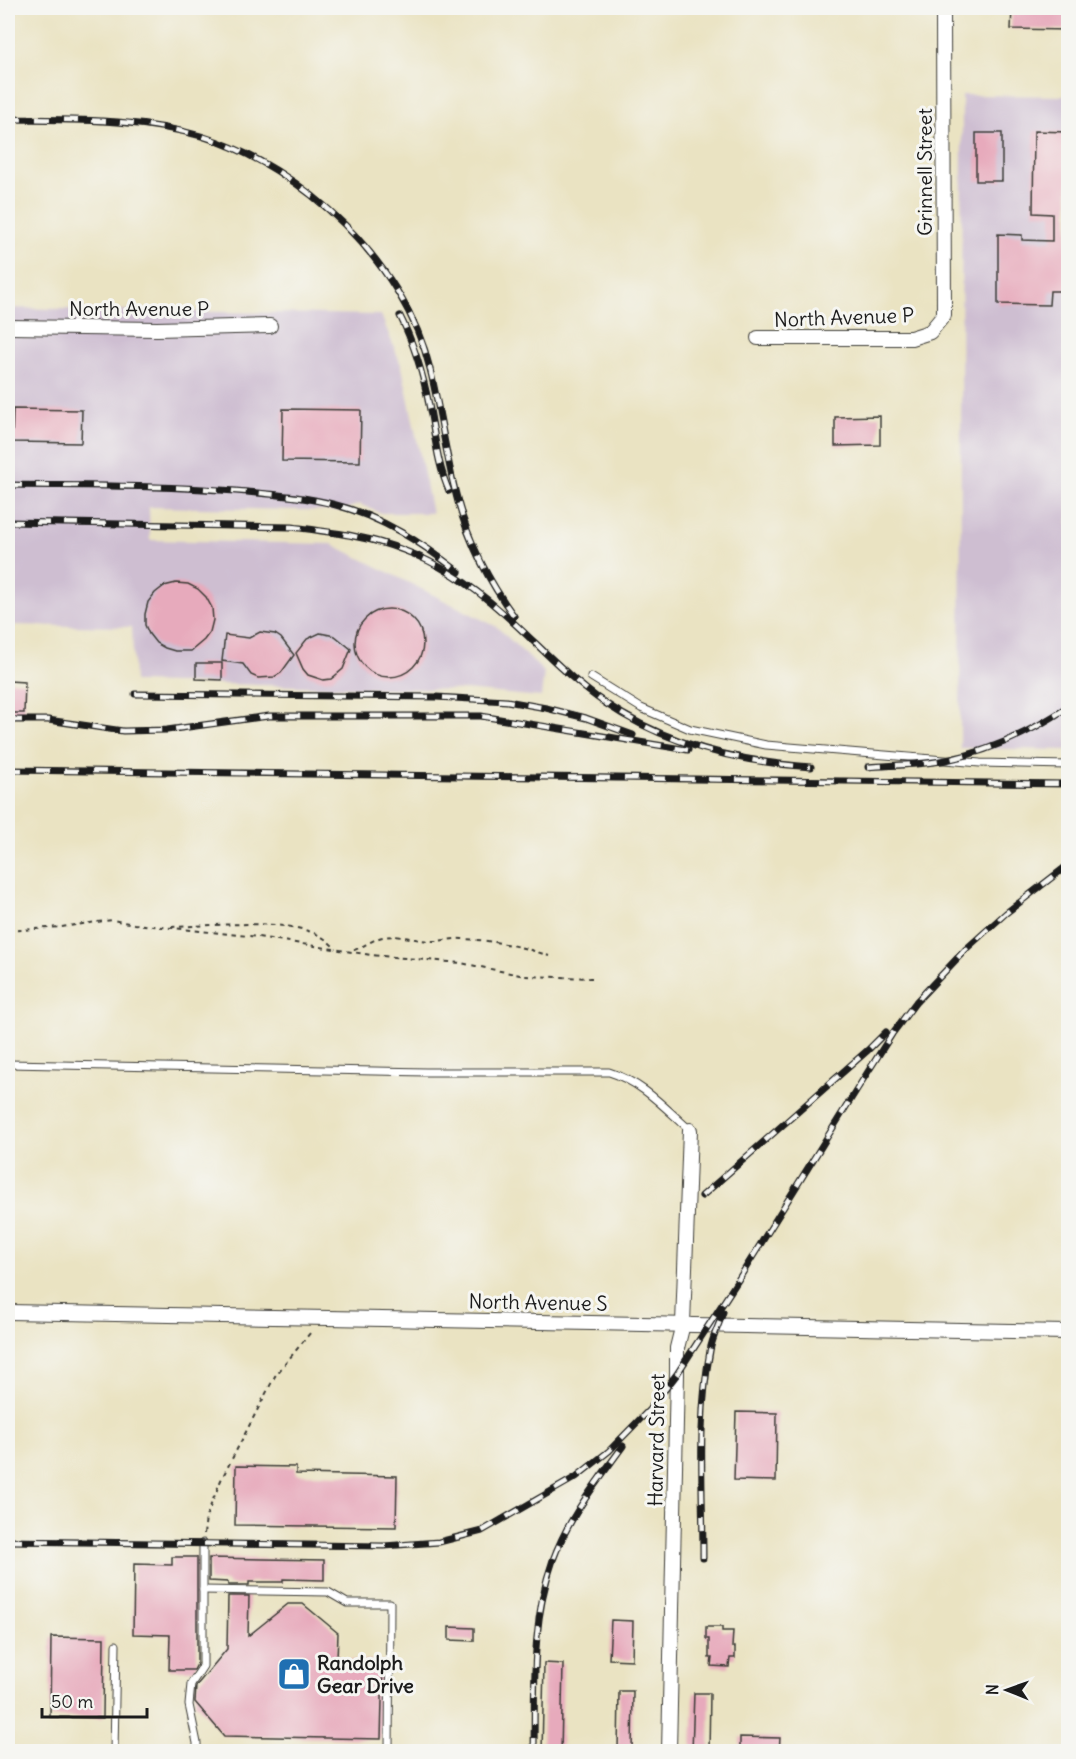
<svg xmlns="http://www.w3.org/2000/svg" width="1076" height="1759" font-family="Delius,sans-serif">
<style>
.industrial{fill:#cebed1}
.building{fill:#e7aabc}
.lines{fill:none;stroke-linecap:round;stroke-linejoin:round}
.service-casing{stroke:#3b3a35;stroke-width:9}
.minor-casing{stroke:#3b3a35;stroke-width:16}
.path{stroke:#3b3a35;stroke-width:2;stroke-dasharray:4.5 4.5;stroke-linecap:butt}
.service{stroke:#fff;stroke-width:7}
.minor{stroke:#fff;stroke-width:14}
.rail-casing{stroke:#1c1c1c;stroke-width:7}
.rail{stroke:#f6f6f2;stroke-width:4.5;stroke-dasharray:14;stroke-linecap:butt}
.labels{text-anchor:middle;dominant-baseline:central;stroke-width:6;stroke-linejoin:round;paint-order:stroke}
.street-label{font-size:20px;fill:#1c1c1c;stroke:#f6f6f2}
.poi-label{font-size:20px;font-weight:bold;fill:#1c1c1c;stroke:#f6f6f2;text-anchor:start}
</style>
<rect width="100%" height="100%" fill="#f6f6f2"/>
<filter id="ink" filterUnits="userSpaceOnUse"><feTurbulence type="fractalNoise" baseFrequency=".0167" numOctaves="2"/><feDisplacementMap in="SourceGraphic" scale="12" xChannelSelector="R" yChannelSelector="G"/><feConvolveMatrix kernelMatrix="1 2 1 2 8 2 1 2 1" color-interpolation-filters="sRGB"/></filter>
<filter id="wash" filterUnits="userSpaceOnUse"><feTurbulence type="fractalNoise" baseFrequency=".008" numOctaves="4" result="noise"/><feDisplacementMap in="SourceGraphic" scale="24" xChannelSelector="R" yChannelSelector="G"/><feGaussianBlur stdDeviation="1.35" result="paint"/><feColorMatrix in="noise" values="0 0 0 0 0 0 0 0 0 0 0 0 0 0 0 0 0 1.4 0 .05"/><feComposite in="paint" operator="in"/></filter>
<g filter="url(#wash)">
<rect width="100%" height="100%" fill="#eae3c2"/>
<g class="industrial">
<path d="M962 95 1068 96V750L960 748Z"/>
<path d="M8 308 381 315 402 367 432 513H381L359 504 342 511 149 507 150 540 332 544 497 627 544 672 541 697 465 690 134 682 132 627 8 625Z"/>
</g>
<g id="blocks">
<g class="building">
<path d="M1012 8H1068V30L1011 29Z"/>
<path d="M1034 131 1068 132V291H1050L1049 305 998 304V234L1022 235V240L1052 241V214L1033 213Z"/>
<rect x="976" y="133" width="26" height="48"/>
<path d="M13 409 82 410 81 443 12 442Z"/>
<path d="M283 409 361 410 360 462 282 461Z"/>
<path d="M880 416V445L835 446V417Z"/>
<path d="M176 583 188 584 198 589 206 597 212 608 213 620 210 632 204 640 191 651H175L165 648 156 643 149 634 145 625V614L148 602 155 593 164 586Z"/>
<circle cx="389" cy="643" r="34"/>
<path d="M260 632 275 634 281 638 294 655 281 673 274 677 258 678 251 675 243 664 222 661 225 635 249 638Z"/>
<path d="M320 633 335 636 351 649 343 669 331 679 323 680 308 675 303 669 296 653 307 639Z"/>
<path d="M196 663H222V680L196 679Z"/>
<path d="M8 681 25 682 24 713H8Z"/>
<path d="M736 1412 777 1413 776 1481 734 1480Z"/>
<path d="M236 1466 296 1467V1474L397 1476 396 1527 235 1525Z"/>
<path d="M172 1557H197V1664L194 1670H169L170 1635 133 1634 134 1564 172 1565Z"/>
<path d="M209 1558 324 1560V1580L283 1579V1582H249V1585H228V1582L209 1581Z"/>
<path d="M228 1596H249L248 1636 288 1604H303L338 1633 337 1660 383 1661 381 1739 224 1736 195 1702 196 1686 227 1649Z"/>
<path d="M611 1620 633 1621 632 1660 609 1659Z"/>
<path d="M449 1627 474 1628V1641L449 1640Z"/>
<path d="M706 1627H722V1631H733L732 1647H735V1658H730L729 1667 711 1666 712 1658H709V1639H706Z"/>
<path d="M51 1637 104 1638 103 1718 50 1717Z"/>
<path d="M544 1663 563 1664 561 1752H542Z"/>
<path d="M619 1691H633L632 1751H618Z"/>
<path d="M694 1693H710L709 1752H692Z"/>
<path d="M740 1737 780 1738 779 1752H740Z"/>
</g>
</g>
</g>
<g filter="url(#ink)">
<use href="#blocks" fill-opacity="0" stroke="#3b3a35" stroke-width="1.5"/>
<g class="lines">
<defs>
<g id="service">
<path d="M591 677 641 708 690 729 766 745 980 763 1068 765"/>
<path d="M8 1064 426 1072H609C642 1082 665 1108 690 1130"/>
<path d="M203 1590 328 1592 347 1603H390L389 1752"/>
<path d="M114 1752 116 1645"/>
<path d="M197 1752V1743L189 1705 191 1684 203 1666V1543"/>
</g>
<g id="minor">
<path d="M8 327 157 329 270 326"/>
<path d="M758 338H911L930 332 944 315 943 8"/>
<path d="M8 1312 1068 1332"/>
<path d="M669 1752 677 1374V1348L683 1324 690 1130"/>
</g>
</defs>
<use href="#service" class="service-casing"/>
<use href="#minor" class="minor-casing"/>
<g class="path">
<path d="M171 927C211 926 289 917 322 937 327 940 332 945 336 949"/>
<path d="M8 931 61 927 112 920 134 924 258 937 371 955 461 963 525 976 592 978"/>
<path d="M354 950C363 947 373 939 383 937 401 934 417 941 434 941 444 941 453 938 462 939 491 940 522 946 549 956"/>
<path d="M204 1534 206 1517 221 1480 275 1376 311 1332"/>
</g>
<use href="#service" class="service"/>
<use href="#minor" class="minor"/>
<defs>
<g id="rail">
<path d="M8 119C72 120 138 118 201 136 304 167 405 264 430 369 441 413 446 459 458 502 469 542 489 582 514 616"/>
<path d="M400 316C414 344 423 374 429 405 435 434 437 464 449 491"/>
<path d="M8 485C84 486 160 485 236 491 269 494 303 496 336 505 382 517 422 543 459 572"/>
<path d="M8 522 292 527C329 532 368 536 403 550 439 563 474 587 503 613 537 643 567 677 605 703 667 745 738 762 811 767"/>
<path d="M135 694 436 697 507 701 546 708 586 718 633 735"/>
<path d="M8 720H48L123 731 167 730 269 716H481L688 750"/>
<path d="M868 767C894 765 921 765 946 760 991 751 1031 732 1068 707"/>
<path d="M8 770 1068 784"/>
<path d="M702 1196 868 1050 886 1032"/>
<path d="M8 1541 384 1546 439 1542 482 1531 576 1477 609 1451 649 1410 677 1374 740 1277 864 1078 892 1034 916 1002 966 949 1006 913 1068 865"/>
<path d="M703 1558C703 1490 697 1419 710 1351 712 1338 719 1325 723 1312"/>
<path d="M534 1752C535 1687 531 1621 553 1560 568 1518 597 1482 623 1446"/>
</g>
</defs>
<use href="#rail" class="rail-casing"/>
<use href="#rail" class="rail"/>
</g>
</g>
<defs>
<symbol id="shop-square" viewBox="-11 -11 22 22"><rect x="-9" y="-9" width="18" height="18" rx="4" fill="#1f6fb2" stroke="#f6f6f2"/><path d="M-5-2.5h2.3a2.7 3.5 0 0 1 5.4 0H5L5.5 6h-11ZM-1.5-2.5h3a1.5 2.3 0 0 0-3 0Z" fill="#fff"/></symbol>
</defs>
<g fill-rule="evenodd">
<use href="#shop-square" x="275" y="1655" width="38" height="38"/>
</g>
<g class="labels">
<g class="street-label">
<text transform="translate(924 172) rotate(-90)">Grinnell Street</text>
<text x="139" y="308">North Avenue P</text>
<text transform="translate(844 317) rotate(-2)">North Avenue P</text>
<text transform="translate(538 1302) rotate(1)">North Avenue S</text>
<text transform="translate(656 1440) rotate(-89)">Harvard Street</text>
</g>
<g class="poi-label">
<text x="317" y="1662">Randolph<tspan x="317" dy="23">Gear Drive</tspan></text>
</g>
</g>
<rect width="1076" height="1759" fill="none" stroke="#f6f6f2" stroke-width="30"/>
<g transform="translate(1007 1690) rotate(271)" stroke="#f6f6f2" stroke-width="4.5" paint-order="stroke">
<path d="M0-4.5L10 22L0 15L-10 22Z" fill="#1c1c1c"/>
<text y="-9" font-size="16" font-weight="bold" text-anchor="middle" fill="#1c1c1c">N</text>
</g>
<path d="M42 1708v9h105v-9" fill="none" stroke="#1c1c1c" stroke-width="3"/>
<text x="51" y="1708" font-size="18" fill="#1c1c1c" stroke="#f6f6f2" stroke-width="4.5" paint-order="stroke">50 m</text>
</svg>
